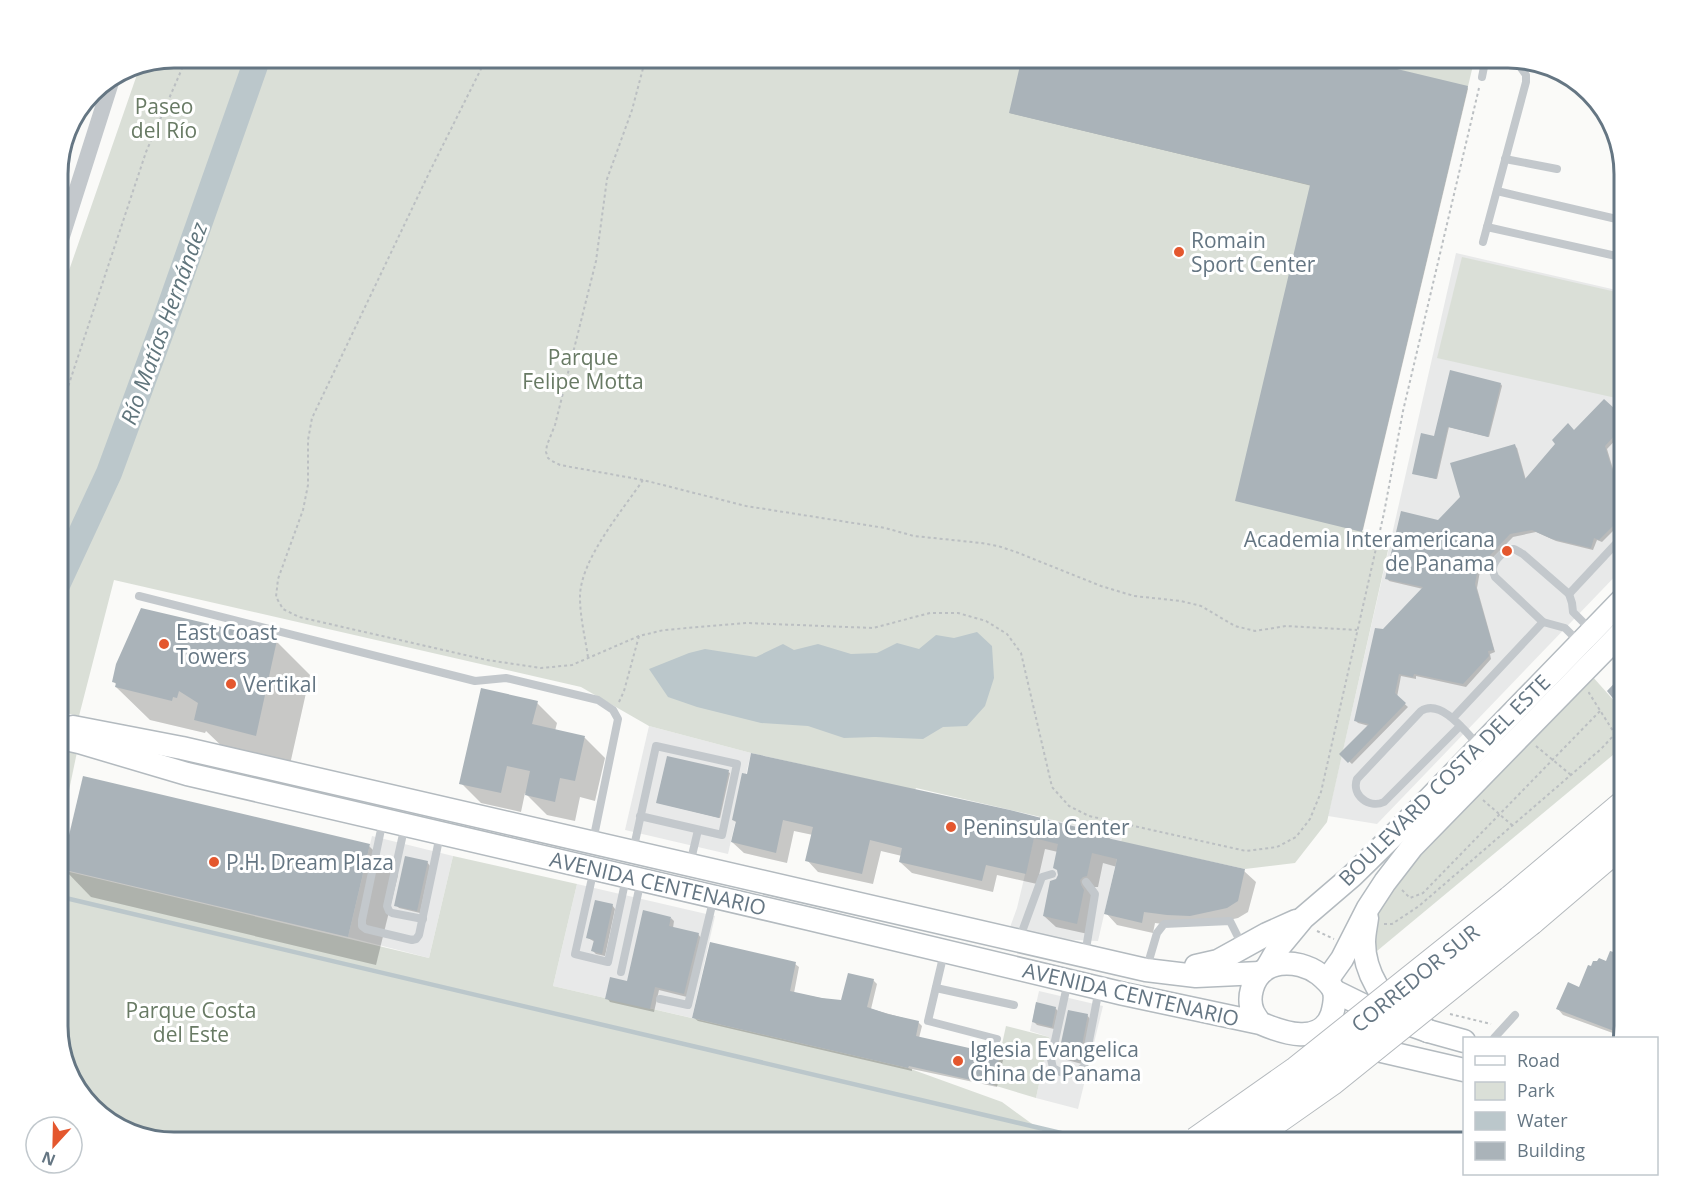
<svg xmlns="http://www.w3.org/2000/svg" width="1682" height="1199" font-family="'Open Sans',sans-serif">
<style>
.built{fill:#e8e9e9}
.green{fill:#dadfd7}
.water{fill:#bbc7cb}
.shadow{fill:#0003}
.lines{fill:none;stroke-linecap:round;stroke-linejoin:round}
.stream{stroke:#bbc7cb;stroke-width:4.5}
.river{stroke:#bbc7cb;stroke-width:26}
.building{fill:#aab3b9}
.secondary-casing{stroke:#b3babf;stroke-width:25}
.highway-casing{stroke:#b4b9bd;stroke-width:32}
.path{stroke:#bbbfc2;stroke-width:2;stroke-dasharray:3 3;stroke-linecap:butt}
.lane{stroke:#c3c8cc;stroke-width:8}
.street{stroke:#c3c8cc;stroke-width:16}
.secondary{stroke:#fff;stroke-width:22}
.highway{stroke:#fff;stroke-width:30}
.highway-bridge-casing{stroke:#b4b9bd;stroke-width:32;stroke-linecap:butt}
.highway-bridge{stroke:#fff;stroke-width:30}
.poi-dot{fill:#e4572e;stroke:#fff;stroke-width:2}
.labels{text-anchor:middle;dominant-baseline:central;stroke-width:6;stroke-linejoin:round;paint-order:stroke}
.park-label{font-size:21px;fill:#687a64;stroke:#fff}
.poi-label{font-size:21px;fill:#657683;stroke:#fff;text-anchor:start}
.street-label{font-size:21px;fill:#657683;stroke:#fff}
.water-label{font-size:22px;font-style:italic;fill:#60757c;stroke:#fff}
.rim{fill:none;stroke:#657683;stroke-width:3}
</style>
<rect width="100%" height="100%" fill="#fafaf8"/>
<g class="built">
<path d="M1456 253 1625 292V566L1377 824 1328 816Z"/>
<path d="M649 726 751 753 728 854 625 830Z"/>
<path d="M1039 816 1122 836 1098 941 1054 939 1009 930 1017 908Z"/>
<path d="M372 836 453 856 429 958 348 937Z"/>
<path d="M577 884 715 916 692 1018 553 986Z"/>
<path d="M1039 991 1103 1006 1078 1109 1036 1098 1049 1037 1030 1031Z"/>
</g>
<g class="green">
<path d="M174 57H1475L1362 531 1391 537 1327 822 1295 863 1245 869 1121 842 1122 836 916 788 915 790 751 753 649 726 581 687 114 580 79 716 57 711V305L141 63Z"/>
<path d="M1462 257 1625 294V400L1437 358Z"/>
<path d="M1592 676 1625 713V745L1377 951 1373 933 1377 912 1403 873Z"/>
<path d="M57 747 77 752 57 848Z"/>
<path d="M453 856 577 884 553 986 908 1068 1002 1102 1057 1142H174L103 1118 72 1083 57 1032V869L429 958Z"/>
<path d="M1006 1026 1049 1037 1036 1098 993 1085Z"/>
</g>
<path class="water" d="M977 632 992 646 994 678 985 706 967 726 943 727 923 739 875 737 844 738 808 726 761 723 697 707 668 697 649 669 689 653 705 649 756 657 783 644 794 650 818 644 851 654 877 653 897 643 919 649 936 635 954 638Z"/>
<g class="shadow">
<path d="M1467 87 1468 89 1363 530 1237 500 1312 186 1010 113Z"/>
<path d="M88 98 78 132 67 129 69 122Z"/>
<path d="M1501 384 1502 386 1489 437 1449 427 1437 479 1415 474 1435 437Z"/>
<path d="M1625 412V430L1607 449 1625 509V515L1619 517 1621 523 1602 542 1597 540 1593 550 1556 541 1536 532 1513 537 1480 571 1477 588 1495 652 1490 654 1491 659 1466 687 1416 676V679L1401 676 1397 697 1408 707 1352 764 1341 754 1369 726 1358 723 1355 720 1384 631 1423 589 1389 581 1387 578 1439 522 1514 445 1517 448 1526 480 1575 432 1621 417Z"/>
<path d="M277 642 310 675 289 769 229 753 206 731 205 733 150 720 116 687 117 685 113 681Z"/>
<path d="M537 703 557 723 555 731 585 738 605 758 595 801 580 797 575 821 547 815 525 793 521 812 481 803 461 783Z"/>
<path d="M728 772 730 773 720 818 659 803Z"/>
<path d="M743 775 1107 836 1113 841 1244 871 1256 882 1248 912 1238 918 1202 926H1179L1155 923 1153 933 1117 925 1106 913 1117 867 1103 863 1098 887H1094L1091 898 1088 934 1056 927 1044 916 1060 875 1058 852 1045 849 1037 884 997 875 993 892 912 873 900 862 902 856 881 851 873 884 818 872 807 860 813 835 794 831 787 863 744 853 732 842 737 823 733 820Z"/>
<path d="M369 846 398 875 376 965 91 897 63 868Z"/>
<path d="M427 862 430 866 420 913 399 908 396 905Z"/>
<path d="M612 905 615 909 605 956 596 954 593 951 595 942 588 938Z"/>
<path d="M1625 909V921L1618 915Z"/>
<path d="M671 918 674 921 673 928 698 934 701 938 687 997 659 990 654 1012 610 1002 607 998 628 983Z"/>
<path d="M1625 936V1025L1621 1036 1563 1015 1558 1009 1617 955Z"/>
<path d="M795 964 799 967 794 993 842 1002 873 980 877 984 871 1009 918 1022 922 1026 919 1038 999 1056 1003 1060 997 1087 912 1069V1071L698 1021 694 1018Z"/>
<path d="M1055 1008 1058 1011 1054 1029 1037 1025 1034 1022Z"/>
<path d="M1087 1015 1090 1019 1082 1064 1063 1059 1060 1056Z"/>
</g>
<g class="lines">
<path class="stream" d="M57 896 1099 1142"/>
<path class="river" d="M57 585 109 473 166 318 258 57"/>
</g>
<g class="building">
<path d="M1022 57H1347L1468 86 1362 532 1235 501 1310 185 1009 113Z"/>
<path d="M1450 370 1501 383 1488 437 1448 427 1436 479 1412 474 1421 433 1434 436Z"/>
<path d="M1604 399 1625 418V424L1605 446 1625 512 1617 514 1619 520 1599 540 1594 538 1591 548 1552 539 1532 530 1510 534 1478 568 1475 584 1494 650 1488 651 1489 656 1463 684 1414 674 1413 677 1399 674 1395 693 1406 703 1348 763 1339 754 1369 724 1354 721 1375 628 1383 629 1423 587 1385 579 1401 511 1438 520 1460 497 1450 463 1515 444 1525 479 1555 444 1552 440 1568 423 1574 430Z"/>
<path d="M141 608 277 640 256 736 194 720 198 703 179 691 177 698 173 697 172 701 115 687 116 683 112 682 116 664Z"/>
<path d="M1625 672V713L1607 691Z"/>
<path d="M481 688 538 701 532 724 585 736 575 781 560 778 555 802 525 795 530 771 507 766 501 793 459 784Z"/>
<path d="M751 753 1010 810 1108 835 1107 838 1245 869 1238 901 1227 908 1190 916 1167 915 1144 912 1142 923 1104 914 1117 859 1092 853 1087 876 1083 877 1080 880 1081 885 1084 890 1077 924 1043 916 1050 881 1056 879 1058 875 1057 870 1053 868 1058 844 1034 838 1026 874 986 865 982 881 899 862 902 848 870 840 862 874 805 861 813 827 783 820 776 853 731 842 736 821 732 820 742 773 747 774Z"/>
<path d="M667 756 729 770 719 818 656 803Z"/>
<path d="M83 776 370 844 348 937 61 869Z"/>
<path d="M405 856 428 861 417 911 394 906Z"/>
<path d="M595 900 613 904 602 954 591 951 594 940 586 938Z"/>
<path d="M643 910 671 917 669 926 699 933 684 994 655 987 650 1009 605 999 610 977 627 981Z"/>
<path d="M1625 933V1025L1622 1034 1556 1009 1568 982 1579 987 1588 965 1591 966 1593 961H1597L1599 958 1606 961 1610 951 1617 953Z"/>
<path d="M710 942 796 962 790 991 822 998 841 1000 848 973 874 979 867 1007 888 1014 919 1021 916 1036 1000 1055 993 1085 909 1066 908 1068 692 1018Z"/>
<path d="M1036 1002 1056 1007 1052 1027 1032 1022Z"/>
<path d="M1068 1010 1088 1014 1079 1061 1058 1057Z"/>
</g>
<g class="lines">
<defs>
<g id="secondary">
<path d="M73 727 182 748 1146 970 1196 976 1260 973"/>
<path d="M57 737 79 742 187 774 810 919 1124 994 1260 1023C1283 1033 1321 1046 1332 1014 1334 1007 1336 999 1334 991 1331 984 1325 979 1319 974 1297 958 1260 958 1252 989 1250 996 1250 1005 1253 1012 1255 1016 1258 1020 1260 1023"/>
<path d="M1367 918C1366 926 1364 934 1364 942 1364 972 1383 1003 1408 1020 1414 1024 1422 1027 1428 1031"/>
<path d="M1196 966 1218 961 1267 934 1296 921"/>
<path d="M1268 966 1279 947 1303 918 1352 876 1397 832 1625 597"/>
<path d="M1327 980 1342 959 1368 908 1385 882 1412 847 1625 629"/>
<path d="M1334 991 1383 1015 1428 1031 1464 1041"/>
<path d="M1360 1046 1464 1070"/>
</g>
<g id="highway">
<path d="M1511 901 1625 805"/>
<path d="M1530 920 1625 839"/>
</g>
</defs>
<use href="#secondary" class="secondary-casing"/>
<use href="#highway" class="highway-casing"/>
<g class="path">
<path d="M487 57 430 171 312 418 308 440V485L303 510 278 579 276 597 283 609 299 617 487 660 541 668 572 665 639 636 664 630 747 623 873 628 930 613H958L986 621 1007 634 1021 653 1052 787 1069 806 1089 816 1246 851 1277 847 1296 837 1310 819 1321 792 1384 513 1403 411 1479 88"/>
<path d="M646 57 632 110 607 179 596 261 555 425 547 445 546 452 548 458 552 461 560 465 643 480 746 506 885 528 914 536 981 543 998 546 1016 552 1101 586 1134 596 1181 601 1201 606 1235 626 1255 631 1286 626 1357 630"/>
<path d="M57 420 146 152 187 57"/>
<path d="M588 657C585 637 580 617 580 597 580 560 622 511 643 480"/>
<path d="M619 702 624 691 639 636"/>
<path d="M1536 746 1571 775"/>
<path d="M1483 800 1513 826"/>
<path d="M1402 890 1410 898 1423 893 1600 711"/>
<path d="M1384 924H1392L1419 906 1601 749 1615 734 1589 693 1590 692"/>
<path d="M1317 931 1334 939"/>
<path d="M1450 1014 1491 1024"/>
</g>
<g class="lane">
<path d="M1482 77 1486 57"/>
<path d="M1505 159 1557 169"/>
<path d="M1497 191 1625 221"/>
<path d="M1487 227 1625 258"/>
<path d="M1483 242 1526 82V75L1521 68 1519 61"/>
<path d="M1569 594 1625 534"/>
<path d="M139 596 475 681 506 678 598 700 613 710 618 719 593 841"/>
<path d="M1579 642 1565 628 1543 622 1495 577C1494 573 1492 572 1493 568 1494 560 1506 548 1514 549 1515 549 1522 554 1523 554L1569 594 1572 603 1573 612 1590 629"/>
<path d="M1453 718 1543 622"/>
<path d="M1460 726 1384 802C1369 809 1351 795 1357 779L1421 711C1441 698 1466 732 1479 746"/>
<path d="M383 820 362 920V926L366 929 412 940 416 939 419 935 440 835"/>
<path d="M405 825 387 906 389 911 392 913 423 919"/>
<path d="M633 851 656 746 737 764 722 835 640 816"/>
<path d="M690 864 698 830"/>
<path d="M594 869 575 954 608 962 626 878"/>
<path d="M1019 940 1042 877 1052 874"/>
<path d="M944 953 928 1021 997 1039"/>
<path d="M1085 955 1095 894 1086 882"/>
<path d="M1147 967 1157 933 1164 924 1230 921 1242 945"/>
<path d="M621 972 641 880"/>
<path d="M1068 981 1051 1059 1053 1068C1066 1076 1072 1076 1084 1067L1099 989"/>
<path d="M936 988 1014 1005"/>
<path d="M660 999 688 1005 714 897"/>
<path d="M1494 1038 1515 1015"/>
</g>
<path class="street" d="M57 252 113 76"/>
<use href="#secondary" class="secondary"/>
<use href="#highway" class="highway"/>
<defs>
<g id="highway-bridge">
<path d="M1197 1142 1298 1071 1511 901"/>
<path d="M1243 1142 1330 1081 1530 920"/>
</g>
</defs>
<use href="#highway-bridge" class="highway-bridge-casing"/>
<use href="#highway-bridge" class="highway-bridge"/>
</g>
<g class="poi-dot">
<circle cx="1179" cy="252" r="6"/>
<circle cx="1507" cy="551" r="6"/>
<circle cx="164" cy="644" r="6"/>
<circle cx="231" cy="684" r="6"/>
<circle cx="951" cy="827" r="6"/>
<circle cx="214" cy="862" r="6"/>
<circle cx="958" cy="1061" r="6"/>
</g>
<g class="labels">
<g class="park-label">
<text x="164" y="106">Paseo<tspan x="164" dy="24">del Río</tspan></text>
<text x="583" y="357">Parque<tspan x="583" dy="24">Felipe Motta</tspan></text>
<text x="191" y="1010">Parque Costa<tspan x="191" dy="24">del Este</tspan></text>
</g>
<g class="poi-label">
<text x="1191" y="240">Romain<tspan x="1191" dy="24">Sport Center</tspan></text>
<text x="1495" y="539" text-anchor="end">Academia Interamericana<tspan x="1495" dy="24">de Panama</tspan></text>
<text x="176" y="632">East Coast<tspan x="176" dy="24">Towers</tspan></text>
<text x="243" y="684">Vertikal</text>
<text x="963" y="827">Peninsula Center</text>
<text x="226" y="862">P.H. Dream Plaza</text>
<text x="970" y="1049">Iglesia Evangelica<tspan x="970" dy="24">China de Panama</tspan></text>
</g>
<g class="street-label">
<text transform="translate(1444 780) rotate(-45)">BOULEVARD COSTA DEL ESTE</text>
<text transform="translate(658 883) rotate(13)">AVENIDA CENTENARIO</text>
<text transform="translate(1415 978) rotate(-39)">CORREDOR SUR</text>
<text transform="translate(1131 994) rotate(13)">AVENIDA CENTENARIO</text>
</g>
<g class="water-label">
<text transform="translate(163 323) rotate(-70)">Río Matías Hernández</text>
</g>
</g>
<path d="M0 0H1682V1199H0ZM174 68H1508A106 106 0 0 1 1614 174V1026A106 106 0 0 1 1508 1132H174A106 106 0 0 1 68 1026V174A106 106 0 0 1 174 68Z" fill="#fff" fill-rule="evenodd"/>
<path class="rim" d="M174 68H1508A106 106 0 0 1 1614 174V1026A106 106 0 0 1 1508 1132H174A106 106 0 0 1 68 1026V174A106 106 0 0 1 174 68Z"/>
<rect x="1463" y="1037" width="195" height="138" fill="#ffffff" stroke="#c1c8cd" stroke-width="1.5"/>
<rect x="1475" y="1056" width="30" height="9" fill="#ffffff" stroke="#c1c8cd" stroke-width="1.5"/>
<text x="1517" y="1067" font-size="18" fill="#657683">Road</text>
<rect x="1475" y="1082" width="30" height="18" fill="#dadfd7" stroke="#c1c8cd" stroke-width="1.5"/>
<text x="1517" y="1097" font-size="18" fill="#657683">Park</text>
<rect x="1475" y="1112" width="30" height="18" fill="#bbc7cb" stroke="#c1c8cd" stroke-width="1.5"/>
<text x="1517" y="1127" font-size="18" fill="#657683">Water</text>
<rect x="1475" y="1142" width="30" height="18" fill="#aab3b9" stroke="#c1c8cd" stroke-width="1.5"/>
<text x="1517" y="1157" font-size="18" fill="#657683">Building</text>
<g transform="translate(54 1145) rotate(202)"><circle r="28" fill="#ffffff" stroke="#c1c8cd" stroke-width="1.5"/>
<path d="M0-4.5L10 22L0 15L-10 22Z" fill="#e4572e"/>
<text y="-9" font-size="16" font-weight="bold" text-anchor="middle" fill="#657683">N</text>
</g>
</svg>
